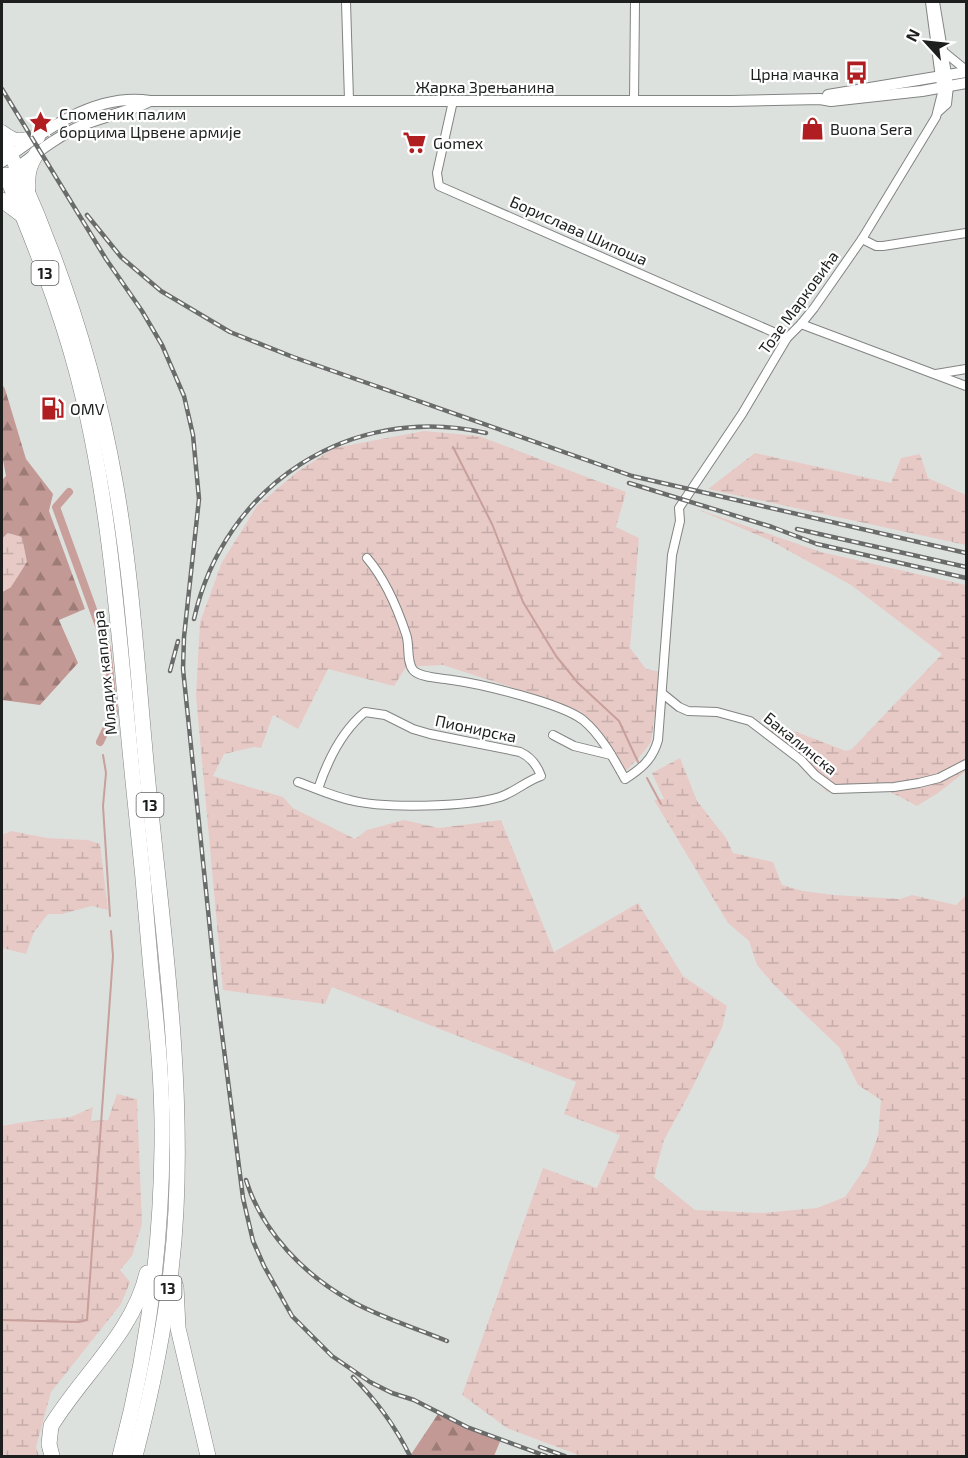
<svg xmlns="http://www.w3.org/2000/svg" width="968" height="1458" font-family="'Exo 2',sans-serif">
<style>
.forest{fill:url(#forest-firs)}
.wetland{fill:url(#wetland-marsh)}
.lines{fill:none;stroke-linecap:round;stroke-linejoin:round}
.stream{stroke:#c89f9a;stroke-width:2}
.canal{stroke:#c89f9a;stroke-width:8}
.minor-casing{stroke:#818482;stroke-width:10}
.tertiary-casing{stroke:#818482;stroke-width:12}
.primary-casing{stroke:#818482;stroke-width:15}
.trunk-casing{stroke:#818482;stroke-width:16}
.minor{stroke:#fff;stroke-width:8}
.tertiary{stroke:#fff;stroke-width:10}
.primary{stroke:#fff;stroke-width:14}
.trunk{stroke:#fff;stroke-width:15}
.rail-casing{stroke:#696c6a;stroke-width:4.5}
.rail{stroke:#fff;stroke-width:2;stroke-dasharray:7;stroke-linecap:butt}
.labels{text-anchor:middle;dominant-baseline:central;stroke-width:4.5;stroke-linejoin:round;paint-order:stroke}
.shield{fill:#fff;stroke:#616262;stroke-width:1.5}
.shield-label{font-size:15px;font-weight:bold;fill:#1d1f1e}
.poi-label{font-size:16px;fill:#1d1f1e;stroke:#fff;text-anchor:start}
.street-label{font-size:16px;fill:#1d1f1e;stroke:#fff}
</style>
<defs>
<pattern id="forest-firs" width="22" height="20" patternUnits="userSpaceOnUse" patternTransform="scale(1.5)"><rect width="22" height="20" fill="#c29994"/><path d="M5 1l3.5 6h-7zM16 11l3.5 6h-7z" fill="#9d7c78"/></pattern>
<pattern id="wetland-marsh" width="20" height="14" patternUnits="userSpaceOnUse" patternTransform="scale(1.5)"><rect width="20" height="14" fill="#e7cac6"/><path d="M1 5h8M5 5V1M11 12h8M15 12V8" fill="none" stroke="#c6adaa"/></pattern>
</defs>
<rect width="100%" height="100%" fill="#dde1de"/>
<g class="forest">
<path d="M2 384 5 389 26 459 53 494 49 511 85 609 59 620 78 663 40 705 2 700V592L11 587 8 533 2 539V480L6 476 2 455Z"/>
<path d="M438 1414 501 1439 494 1456H410Z"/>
</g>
<g class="wetland">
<path d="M424 431 479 436 626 492 616 527 639 538 630 648 646 669 661 672 651 742 642 754 626 771 581 712 523 691 443 665 406 667 394 686 328 669 298 729 273 715 261 748 254 747 224 754 213 776 283 797 293 808 355 839 367 830 404 820 439 828 501 820 554 952 638 903 683 976 727 1006 722 1028 687 1098 664 1140 654 1177 695 1210 762 1213 817 1208 845 1197 867 1165 878 1136 881 1100 858 1085 839 1047 775 986 757 965 749 941 728 923 654 800 664 799 652 773 680 758 697 801 726 838 733 853 773 862 782 885 803 891 834 895 900 899 912 895 956 905 966 895V1456H581L507 1428 462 1395 543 1168 597 1188 620 1135 564 1114 576 1082 332 987 325 1004 223 990 196 696 200 622 222 562 257 506 297 472 334 448Z"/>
<path d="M755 453 891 483 901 458 920 454 928 478 966 495V545L708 489Z"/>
<path d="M697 509 821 552 966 585V771L938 793 917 806 885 789H850L827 792 806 769 766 739 773 723 846 751 852 749 942 654 851 585 769 540Z"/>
<path d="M8 533 22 537 27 562 11 587 2 592V539Z"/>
<path d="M11 831 47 838 88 840 100 844 108 910 92 906 62 914H48L34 932 26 954 2 948V835Z"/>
<path d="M117 1094 137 1099 142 1224 132 1256 120 1270 130 1282 121 1304 51 1392 36 1447 39 1456H2V1126L24 1122 71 1117 93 1107 91 1121 108 1120Z"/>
</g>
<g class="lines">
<g class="stream">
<path d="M453 447 492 524 523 602 556 656 578 683 619 721 638 762"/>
<path d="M103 755 106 773 103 806 110 916"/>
<path d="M647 778 661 804"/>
<path d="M2 1320 79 1322 87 1320 113 956 111 931"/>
</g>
<path class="canal" d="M69 492 56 507 107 648 114 713 100 742"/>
<defs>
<g id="minor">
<path d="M346 2 349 100"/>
<path d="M935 2 949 86 947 104 938 112"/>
<path d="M944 52 966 70"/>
<path d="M453 101 437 173 439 186 787 338"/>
<path d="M634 101 635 2"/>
<path d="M862 239 876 246H883L966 233"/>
<path d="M801 324 966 386"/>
<path d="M936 374 966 369"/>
<path d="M367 558C385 579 397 607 406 634 410 644 406 661 413 670 420 678 442 678 452 680 481 684 561 703 583 720 601 735 614 759 625 779 641 769 653 759 658 740L672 555 680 521 679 508 742 414 787 338 801 324 814 308 862 239 936 117 942 93 930 2"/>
<path d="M663 694 679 707 688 711 717 712 750 721 801 760 815 775 834 789 894 787 919 783 939 778 966 764"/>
<path d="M553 735 574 746 611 755"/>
<path d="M298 782C315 788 332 796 350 800 384 809 467 807 500 797 515 792 526 781 541 776 537 765 531 757 520 752L430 734 413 729 385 715 365 712C342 731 327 762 318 789"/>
</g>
<g id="tertiary">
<path d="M828 95 966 72"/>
<path d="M2 162C43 131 96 92 150 101H731L820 99 831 101 922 91 966 83"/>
<path d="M11 172C34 155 57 136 83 125 105 116 129 112 150 101"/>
</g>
<g id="primary">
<path d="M2 132C18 144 20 140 38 137"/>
<path d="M2 138 17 168"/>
</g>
<g id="trunk">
<path d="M17 168C62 268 96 373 115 481 133 581 138 682 148 783 162 924 183 1067 176 1210 172 1293 156 1376 135 1456"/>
<path d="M6 175C33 240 59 305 77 373 112 506 119 644 133 781 140 844 146 907 151 970 157 1028 163 1087 162 1146 161 1251 147 1355 120 1456"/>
<path d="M28 188C27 174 29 165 37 153"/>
<path d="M2 200 22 215"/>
<path d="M176 1287 178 1328 208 1456"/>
<path d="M52 1456 49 1444 51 1426C82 1375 133 1333 147 1273"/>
</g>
</defs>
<use href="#minor" class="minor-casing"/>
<use href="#tertiary" class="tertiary-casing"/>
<use href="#primary" class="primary-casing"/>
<use href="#trunk" class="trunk-casing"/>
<use href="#minor" class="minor"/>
<use href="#tertiary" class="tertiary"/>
<use href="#primary" class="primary"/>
<use href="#trunk" class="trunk"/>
<defs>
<g id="rail">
<path d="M2 89 106 259 142 311 162 345 184 396 193 435 199 499 184 637 183 669 216 987 243 1198 253 1241 264 1266 292 1316 332 1356 370 1382 392 1393 414 1400 467 1427 546 1456"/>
<path d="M87 215 121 257 161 291 230 332 293 357 632 476 966 553"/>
<path d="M629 483 772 527 817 544 966 578"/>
<path d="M797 529 966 567"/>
<path d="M194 619C224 485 351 402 486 433"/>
<path d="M170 671 178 641"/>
<path d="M246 1180C262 1232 305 1276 353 1302 382 1318 416 1328 447 1341"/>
<path d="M353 1377C377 1401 395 1426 410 1456"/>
<path d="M540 1447 565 1456"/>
</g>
</defs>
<use href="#rail" class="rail-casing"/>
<use href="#rail" class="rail"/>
</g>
<defs>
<symbol id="bus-bare" viewBox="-9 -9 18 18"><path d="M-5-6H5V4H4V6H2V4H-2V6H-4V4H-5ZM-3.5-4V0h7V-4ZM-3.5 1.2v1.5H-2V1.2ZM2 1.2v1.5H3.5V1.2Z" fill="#b01e22" stroke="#fff" stroke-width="2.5" paint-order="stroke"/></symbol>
<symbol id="sight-bare" viewBox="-9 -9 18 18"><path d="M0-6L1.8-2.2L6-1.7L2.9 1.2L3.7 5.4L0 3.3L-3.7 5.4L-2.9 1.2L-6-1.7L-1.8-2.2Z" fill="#b01e22" stroke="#fff" stroke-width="2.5" paint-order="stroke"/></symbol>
<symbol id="shop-bare" viewBox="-9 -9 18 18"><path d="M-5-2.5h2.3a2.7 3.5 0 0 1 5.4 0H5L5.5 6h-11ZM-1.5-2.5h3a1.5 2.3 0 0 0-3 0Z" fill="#b01e22" stroke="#fff" stroke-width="2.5" paint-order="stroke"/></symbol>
<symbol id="supermarket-bare" viewBox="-9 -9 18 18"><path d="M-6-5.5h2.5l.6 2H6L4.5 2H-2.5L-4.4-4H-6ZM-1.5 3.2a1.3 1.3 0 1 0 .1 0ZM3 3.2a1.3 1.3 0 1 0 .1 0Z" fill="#b01e22" stroke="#fff" stroke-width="2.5" paint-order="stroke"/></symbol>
<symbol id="fuel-bare" viewBox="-9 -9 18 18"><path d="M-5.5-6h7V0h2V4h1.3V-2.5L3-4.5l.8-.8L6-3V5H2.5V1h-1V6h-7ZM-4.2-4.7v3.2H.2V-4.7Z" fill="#b01e22" stroke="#fff" stroke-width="2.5" paint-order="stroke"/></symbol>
</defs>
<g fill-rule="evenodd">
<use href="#bus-bare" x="840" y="56" width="33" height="33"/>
<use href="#sight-bare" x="24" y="106" width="33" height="33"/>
<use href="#shop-bare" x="796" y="112" width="33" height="33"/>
<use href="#supermarket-bare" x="398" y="126" width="33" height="33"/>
<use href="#fuel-bare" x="36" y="392" width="33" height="33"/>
</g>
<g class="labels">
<g class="shield">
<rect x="31.5" y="261" width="27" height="24" rx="4.5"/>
<rect x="136.5" y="793" width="27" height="24" rx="4.5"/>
<rect x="154.5" y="1276" width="27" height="24" rx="4.5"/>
</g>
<g class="shield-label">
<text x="45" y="273">13</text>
<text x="150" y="805">13</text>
<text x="168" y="1288">13</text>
</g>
<g class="poi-label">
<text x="839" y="73" text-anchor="end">Црна мачка</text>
<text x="59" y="113">Споменик палим<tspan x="59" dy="18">борцима Црвене армије</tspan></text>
<text x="830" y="128">Buona Sera</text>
<text x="433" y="142">Gomex</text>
<text x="70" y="408">OMV</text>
</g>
<g class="street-label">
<text x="485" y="86">Жарка Зрењанина</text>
<text transform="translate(579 230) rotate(24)">Борислава Шипоша</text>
<text transform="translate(798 302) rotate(-54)">Тозе Марковића</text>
<text transform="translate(104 673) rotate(-96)">Младих каплара</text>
<text transform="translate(476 728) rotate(12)">Пионирска</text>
<text transform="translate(801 743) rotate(39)">Бакалинска</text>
</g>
</g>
<rect width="968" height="1458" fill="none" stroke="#1d1f1e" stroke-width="6"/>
<g transform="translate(926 42) rotate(297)" stroke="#ffffff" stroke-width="4.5" paint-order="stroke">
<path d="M0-4.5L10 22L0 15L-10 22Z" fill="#1d1f1e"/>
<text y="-9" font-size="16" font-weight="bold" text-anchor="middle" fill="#1d1f1e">N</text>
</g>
</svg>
